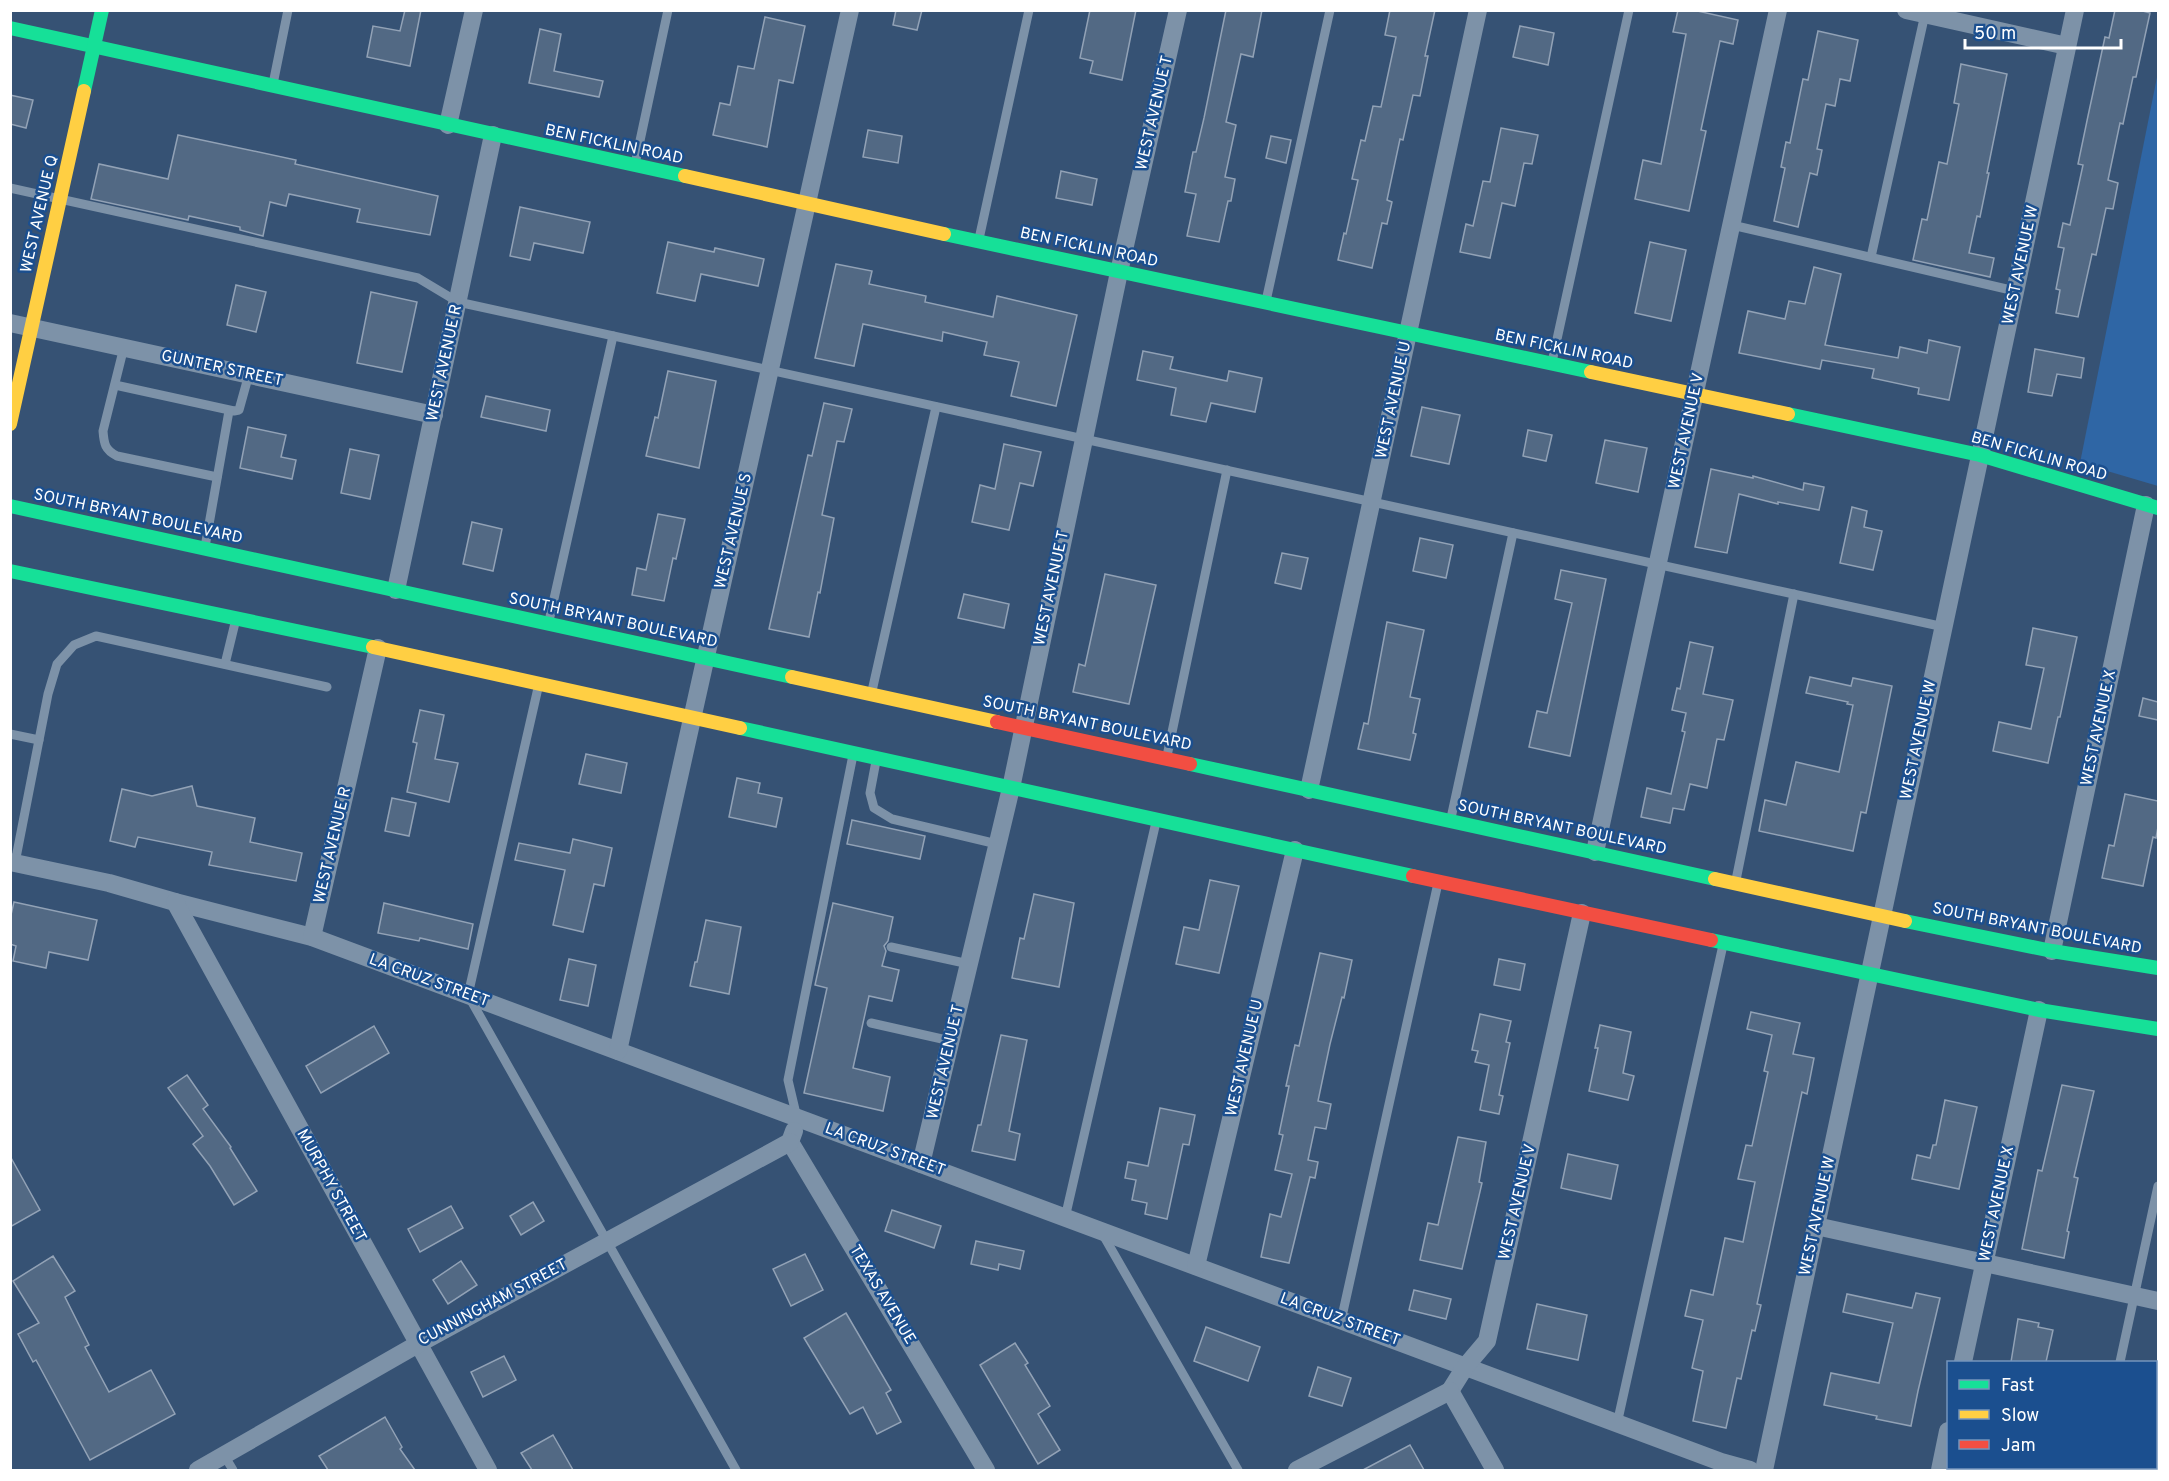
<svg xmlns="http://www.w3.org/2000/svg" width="2169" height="1481" font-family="Overpass,sans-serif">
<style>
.green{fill:#2f66a5}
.building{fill:#526984;stroke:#92a2b6;stroke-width:1.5}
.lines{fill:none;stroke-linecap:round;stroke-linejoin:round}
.lane{stroke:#7d92a8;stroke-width:9}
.street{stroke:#7d92a8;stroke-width:18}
.fast{stroke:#16e098;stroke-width:14}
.slow{stroke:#ffcf43;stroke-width:14}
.jam{stroke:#f24e42;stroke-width:14}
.labels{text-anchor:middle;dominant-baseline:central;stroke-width:5;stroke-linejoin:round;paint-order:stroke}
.street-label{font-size:16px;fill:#fff;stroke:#1b4f8f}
</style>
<rect width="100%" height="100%" fill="#365274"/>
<path class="green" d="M2158 72V486L2080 463Z"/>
<g class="building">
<path d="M405 10H421L410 66 367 57 373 26 400 31Z"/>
<path d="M896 10H922L917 30 893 25Z"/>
<path d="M1090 10H1136L1122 80 1090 73 1093 61 1080 58Z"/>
<path d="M1226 10H1262L1253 57 1241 54 1226 122 1236 125 1225 177 1235 179 1231 201H1228L1219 242 1187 236 1196 194 1185 192 1193 152H1196L1204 118Z"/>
<path d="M1390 10H1435L1425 56H1428L1420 96 1413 95 1403 140 1400 139 1387 200 1392 202 1387 224 1382 223 1372 268 1338 260 1344 233 1346 234 1358 180 1352 179 1361 140 1365 141 1373 106 1381 107 1396 37 1385 35Z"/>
<path d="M1678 10H1693L1738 20 1733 44 1720 41 1701 130 1706 131 1689 211 1635 199 1643 160 1661 164 1686 34 1673 32Z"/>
<path d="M2115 10H2139L2150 13 2136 77H2133L2123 124 2120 123 2108 180 2118 183 2113 209 2106 208 2096 255 2092 254 2078 317 2056 313 2060 290 2056 289 2064 248 2058 247 2063 223 2070 225 2083 165 2078 164 2088 116 2105 37 2109 38Z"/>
<path d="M765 17 805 26 793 83 779 80 767 147 713 135 720 103 730 105 738 66 754 69Z"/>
<path d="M1520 26 1554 33 1548 65 1513 57Z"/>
<path d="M540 29 561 34 554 71 603 81 599 97 529 83Z"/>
<path d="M1818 31 1858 40 1850 81 1840 79 1835 106 1826 104 1817 149 1822 150 1817 175 1810 173 1798 227 1774 221 1785 168 1781 167 1786 142 1790 143 1803 79 1808 80Z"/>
<path d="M1961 64 2007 74 1987 173H1989L1980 217 1977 216 1969 253 1994 258 1990 277 1913 260 1922 219 1927 220 1939 162 1947 164 1959 104 1954 103Z"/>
<path d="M10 95 33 100 26 128 10 124Z"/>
<path d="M1501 128 1538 135 1532 164 1524 163 1515 206 1502 203 1490 258 1460 252 1466 224 1473 226 1483 181 1490 182Z"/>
<path d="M868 130 902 136 898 163 863 157Z"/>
<path d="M178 135 296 160 295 164 438 196 430 235 357 222 360 209 289 194 286 206 270 202 263 236 240 230V227L189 216 188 220 91 199 99 164 168 179Z"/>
<path d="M1271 136 1291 140 1286 163 1266 158Z"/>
<path d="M1061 171 1097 179 1092 205 1056 198Z"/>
<path d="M520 207 590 222 583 253 534 243 530 260 510 256Z"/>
<path d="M668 242 714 252 715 248 764 259 758 286 701 274 695 301 657 293Z"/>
<path d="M1650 242 1686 250 1671 321 1635 313Z"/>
<path d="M836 264 872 271 869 284 926 296 925 302 993 317 997 296 1077 315 1056 406 1011 396 1019 362 984 355 987 342 943 332 942 341 863 324 854 366 815 358Z"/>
<path d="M1814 267 1841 274 1825 345 1898 358 1900 347 1927 353 1929 340 1960 347 1949 400 1918 394 1919 388 1872 378 1874 369 1822 360 1820 369 1739 353 1748 311 1785 319 1789 301 1805 304Z"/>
<path d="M236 285 266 292 256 332 227 325Z"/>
<path d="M371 292 417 302 402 372 357 363Z"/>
<path d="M2035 349 2084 358 2081 378 2057 374 2052 396 2028 392Z"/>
<path d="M1143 351 1173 357 1170 369 1227 381 1229 371 1262 378 1255 412 1211 403 1206 422 1171 415 1176 388 1137 380Z"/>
<path d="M668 371 716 381 699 468 646 456 655 417 658 418Z"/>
<path d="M486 396 550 410 546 431 481 417Z"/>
<path d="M824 403 852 409 844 442 837 441 822 515 834 518 820 593 818 592 809 637 769 629 808 455 812 456Z"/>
<path d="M1422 407 1460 415 1449 464 1411 456Z"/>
<path d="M248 427 286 435 281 457 296 460 292 479 240 468Z"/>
<path d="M1528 430 1552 435 1546 461 1523 456Z"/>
<path d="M1605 440 1647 448 1638 492 1596 483Z"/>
<path d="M1004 444 1041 452 1033 486 1020 483 1009 530 972 522 980 485 995 489Z"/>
<path d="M350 449 379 455 370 499 341 493Z"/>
<path d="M1711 469 1753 478V476L1803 490 1804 483 1824 487 1819 510 1778 502V504L1739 494 1727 553 1695 547Z"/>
<path d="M1852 507 1867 511 1864 527 1882 531 1873 570 1840 563Z"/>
<path d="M658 514 685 519 676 559 673 558 664 601 632 595 637 568 646 570Z"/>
<path d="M472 522 502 529 493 571 463 564Z"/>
<path d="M1420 538 1453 545 1446 578 1413 571Z"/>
<path d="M1282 553 1308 558 1301 589 1275 583Z"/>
<path d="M1561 570 1606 579 1570 756 1529 747 1537 711 1547 713 1572 603 1555 599Z"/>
<path d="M1105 574 1156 585 1129 704 1073 692 1079 664 1085 666Z"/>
<path d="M964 594 1009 604 1004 628 958 618Z"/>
<path d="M1387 622 1424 630 1410 697 1420 699 1413 733 1416 734 1410 760 1358 749 1364 723 1368 724Z"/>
<path d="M2033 628 2077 637 2060 717H2058L2048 763 1993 751 1999 722 2031 729 2044 668 2026 665Z"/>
<path d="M1690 642 1713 647 1703 694 1733 700 1724 740 1717 739 1707 788 1690 784 1684 810 1673 808 1670 823 1641 817 1647 788 1671 794 1685 732 1682 731 1686 713 1672 710 1677 688 1680 689Z"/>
<path d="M1810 677 1851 686 1853 678 1892 686 1866 813 1861 812 1853 851 1759 831 1765 800 1786 805 1796 762 1839 772 1853 705 1847 704 1848 702 1806 693Z"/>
<path d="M2143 698 2158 702V720L2139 716Z"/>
<path d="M420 710 444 715 435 759 458 763 449 802 407 792 417 743 413 742Z"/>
<path d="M586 754 627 763 621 793 579 784Z"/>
<path d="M737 778 760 783 758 793 782 798 776 827 729 817Z"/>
<path d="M192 786 197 806 255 818 250 842 302 853 296 881 209 865 212 852 138 837 135 847 110 841 122 789 152 796Z"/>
<path d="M2125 794 2158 801V827L2156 838 2153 837 2143 886 2102 878 2109 845 2114 846Z"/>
<path d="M392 798 416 803 409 836 385 831Z"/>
<path d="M852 820 925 836 920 859 847 844Z"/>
<path d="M573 839 612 848 604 886 594 884 583 932 553 925 565 870 515 860 519 843 570 853Z"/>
<path d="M1210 880 1239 886 1219 973 1176 964 1184 927 1199 930Z"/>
<path d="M1034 894 1074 903 1059 987 1012 978 1020 938 1024 939Z"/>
<path d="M14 902 97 920 88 960 49 952 46 968 13 961 16 946 10 944V919Z"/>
<path d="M384 903 473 924 468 949 420 938 419 941 378 933Z"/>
<path d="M833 903 893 917 888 941 884 946 886 951 882 966 899 970 892 1001 869 996 853 1068 890 1077 883 1111 804 1093 827 988 815 985Z"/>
<path d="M706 920 741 927 729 994 690 986 695 962H697Z"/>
<path d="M1320 953 1352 960 1344 998 1342 997 1330 1044 1318 1101 1331 1104 1326 1129 1315 1127 1308 1160 1318 1162 1315 1178 1310 1177 1289 1263 1261 1257 1270 1214 1281 1217 1292 1174 1275 1170 1283 1135 1279 1134 1289 1086H1286L1295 1045 1299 1046Z"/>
<path d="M569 959 596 965 588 1006 560 1000Z"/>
<path d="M1499 959 1525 964 1520 990 1494 985Z"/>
<path d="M1751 1012 1800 1023 1793 1054 1814 1058 1807 1094 1802 1092 1757 1304 1761 1305 1755 1331 1752 1330 1741 1379 1737 1378 1726 1428 1693 1421 1703 1371 1692 1368 1703 1320 1685 1316 1691 1290 1713 1295 1725 1238 1743 1242 1755 1182 1738 1179 1746 1145 1752 1146 1768 1072 1764 1071 1772 1035 1747 1029Z"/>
<path d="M1480 1014 1511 1021 1506 1042 1510 1043 1499 1095 1503 1096 1499 1114 1480 1110 1489 1065 1475 1062 1478 1051 1472 1050Z"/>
<path d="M1600 1025 1631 1032 1623 1073 1634 1076 1628 1100 1589 1091 1598 1048H1595Z"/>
<path d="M374 1026 389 1053 321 1093 306 1066Z"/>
<path d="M1001 1035 1027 1040 1009 1131 1020 1134 1015 1160 972 1151 978 1125H981Z"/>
<path d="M187 1075 208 1105 203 1109 231 1147 230 1148 257 1191 234 1205 210 1166 193 1144 203 1136 168 1088Z"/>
<path d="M2062 1085 2094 1091 2074 1177 2078 1178 2067 1231 2069 1232 2064 1258 2022 1249 2038 1170 2042 1171Z"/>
<path d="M1945 1100 1977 1107 1959 1189 1912 1179 1917 1155 1930 1158 1933 1145H1936Z"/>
<path d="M1160 1108 1195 1115 1189 1145 1183 1144 1167 1219 1145 1214 1147 1203 1132 1200 1136 1180 1125 1178 1128 1162 1148 1166Z"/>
<path d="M1458 1137 1486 1142 1479 1182 1482 1183 1462 1269 1420 1260 1428 1223 1438 1225Z"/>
<path d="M1568 1154 1618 1165 1611 1199 1561 1188Z"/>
<path d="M10 1156 40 1210 10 1227Z"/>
<path d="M533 1202 544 1221 521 1235 510 1216Z"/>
<path d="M451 1206 463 1228 420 1252 408 1229Z"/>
<path d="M892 1210 941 1226 934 1248 885 1231Z"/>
<path d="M976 1241 1024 1251 1020 1269 999 1264 998 1270 971 1264Z"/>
<path d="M805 1254 823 1290 791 1306 773 1269Z"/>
<path d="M53 1256 75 1291 65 1297 89 1345 85 1347 109 1392 151 1370 175 1414 90 1460 36 1360 33 1362 18 1334 39 1323 13 1281Z"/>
<path d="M461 1261 477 1285 448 1304 433 1280Z"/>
<path d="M1414 1290 1451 1299 1446 1319 1409 1310Z"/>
<path d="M1916 1293 1940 1298 1918 1391 1911 1426 1876 1419 1877 1416 1824 1405 1831 1373 1879 1383 1893 1323 1843 1312 1847 1294 1912 1308Z"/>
<path d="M1537 1304 1587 1315 1578 1360 1527 1349Z"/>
<path d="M846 1313 891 1390 886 1393 901 1422 877 1434 863 1407 850 1414 804 1338Z"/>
<path d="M2018 1319 2039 1323 2038 1327 2053 1330 2046 1362H2011Z"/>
<path d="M1206 1327 1260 1347 1248 1381 1194 1361Z"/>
<path d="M1015 1343 1028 1363 1025 1365 1050 1406 1038 1414 1060 1450 1038 1464 980 1365Z"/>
<path d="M504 1356 516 1380 483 1397 471 1372Z"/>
<path d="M1318 1367 1351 1378 1342 1406 1309 1396Z"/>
<path d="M385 1417 402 1447 400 1449 415 1470H328L319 1456Z"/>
<path d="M553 1435 573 1470H532L521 1453Z"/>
<path d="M1410 1445 1424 1470H1363Z"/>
</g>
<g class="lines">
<g class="lane">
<path d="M273 84 288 10"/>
<path d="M635 164 668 10"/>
<path d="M10 188 418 278 458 302 1944 627"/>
<path d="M1732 225 2015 291"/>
<path d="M979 239 1029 10"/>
<path d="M1871 257 1925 14"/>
<path d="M1266 301 1330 10"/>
<path d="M124 347 103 431C104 444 105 450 117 456L217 477"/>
<path d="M1552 362 1629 10"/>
<path d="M115 385 234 411 239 410 249 374"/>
<path d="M205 547 229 411"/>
<path d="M549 621 613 336"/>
<path d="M225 664 235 623"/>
<path d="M538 688 468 995 736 1470"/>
<path d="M872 691 936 407"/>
<path d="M10 734 39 740"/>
<path d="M1167 756 1227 470"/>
<path d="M876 761 870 793 874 808 892 819 997 844"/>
<path d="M1451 818 1513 533"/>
<path d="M15 863 48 694 57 664 74 645 96 636 327 687"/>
<path d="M1736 880 1794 594"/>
<path d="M891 947 969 964"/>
<path d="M871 1023 951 1041"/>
<path d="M797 1118 788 1080 853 755"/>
<path d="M1065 1218 1156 822"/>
<path d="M1102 1233 1238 1470"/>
<path d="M1341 1321 1438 883"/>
<path d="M2120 1362 2158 1186"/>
<path d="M1617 1424 1723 945"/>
<path d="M224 1455 233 1470"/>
<path d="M2096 1470 2097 1468"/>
</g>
<g class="street">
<path d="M1906 10 2067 46"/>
<path d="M448 125 474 10"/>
<path d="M10 323 434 415"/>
<path d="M396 590 493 135"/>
<path d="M1309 790 1478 10"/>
<path d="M1595 852 1778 10"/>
<path d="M10 862 109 883 175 902 312 937 1721 1462 1750 1470"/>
<path d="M175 902 488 1470"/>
<path d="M312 937 378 648"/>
<path d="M2052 951 2146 505"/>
<path d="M618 1051 850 10"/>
<path d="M794 1131 790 1142 986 1470"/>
<path d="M921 1164 1011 788 1119 272 1178 10"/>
<path d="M1816 1226 2158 1301"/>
<path d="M1196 1266 1295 850"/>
<path d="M1963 1362 2039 1010"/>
<path d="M1450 1391 1465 1367 1487 1341 1582 913"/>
<path d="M1450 1391 1495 1470"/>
<path d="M198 1470 418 1344 790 1142"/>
<path d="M1297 1470 1450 1391"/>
<path d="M1764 1470 2075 10"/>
<path d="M1940 1470 1948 1431"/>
</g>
<g class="fast">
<path d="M10 28 685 176"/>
<path d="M84 91 102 10"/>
<path d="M944 234 1591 372"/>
<path d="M1788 414 1980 455 2158 508"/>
<path d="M10 506 792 677"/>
<path d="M10 571 373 647"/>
<path d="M740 728 1413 876"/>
<path d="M1190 764 1715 879"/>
<path d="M1905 921 2052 951 2158 968"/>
<path d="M1711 940 2039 1010 2158 1029"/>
</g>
<g class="slow">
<path d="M685 176 944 234"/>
<path d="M1591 372 1788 414"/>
<path d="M10 424 84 91"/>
<path d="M373 647 740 728"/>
<path d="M792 677 997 722"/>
<path d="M1715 879 1905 921"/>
</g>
<g class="jam">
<path d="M997 722 1190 764"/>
<path d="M1413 876 1711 940"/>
</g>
</g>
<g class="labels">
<g class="street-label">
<text transform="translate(1155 113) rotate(-77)">WEST AVENUE T</text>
<text transform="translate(614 145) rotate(12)">BEN FICKLIN ROAD</text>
<text transform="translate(40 214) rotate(-77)">WEST AVENUE Q</text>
<text transform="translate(1089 248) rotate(12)">BEN FICKLIN ROAD</text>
<text transform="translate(2021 265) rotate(-78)">WEST AVENUE W</text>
<text transform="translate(1564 350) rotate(12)">BEN FICKLIN ROAD</text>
<text transform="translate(445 363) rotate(-78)">WEST AVENUE R</text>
<text transform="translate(222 369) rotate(12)">GUNTER STREET</text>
<text transform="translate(1394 400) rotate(-78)">WEST AVENUE U</text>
<text transform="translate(1687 431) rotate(-78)">WEST AVENUE V</text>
<text transform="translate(2039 457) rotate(16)">BEN FICKLIN ROAD</text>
<text transform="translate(138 517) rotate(12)">SOUTH BRYANT BOULEVARD</text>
<text transform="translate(734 531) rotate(-77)">WEST AVENUE S</text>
<text transform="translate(1052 588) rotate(-78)">WEST AVENUE T</text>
<text transform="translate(613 621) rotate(12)">SOUTH BRYANT BOULEVARD</text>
<text transform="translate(1087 724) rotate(12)">SOUTH BRYANT BOULEVARD</text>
<text transform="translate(2099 728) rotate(-78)">WEST AVENUE X</text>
<text transform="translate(1919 740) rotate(-78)">WEST AVENUE W</text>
<text transform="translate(1562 828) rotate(12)">SOUTH BRYANT BOULEVARD</text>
<text transform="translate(333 845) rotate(-77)">WEST AVENUE R</text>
<text transform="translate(2037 929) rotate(11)">SOUTH BRYANT BOULEVARD</text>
<text transform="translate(429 981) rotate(20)">LA CRUZ STREET</text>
<text transform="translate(1245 1058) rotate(-77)">WEST AVENUE U</text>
<text transform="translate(946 1062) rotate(-77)">WEST AVENUE T</text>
<text transform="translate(885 1150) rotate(20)">LA CRUZ STREET</text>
<text transform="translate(331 1186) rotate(61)">MURPHY STREET</text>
<text transform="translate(1518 1202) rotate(-77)">WEST AVENUE V</text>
<text transform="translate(1997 1204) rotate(-78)">WEST AVENUE X</text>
<text transform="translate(1818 1216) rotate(-78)">WEST AVENUE W</text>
<text transform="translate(882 1295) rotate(59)">TEXAS AVENUE</text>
<text transform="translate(493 1303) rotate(-28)">CUNNINGHAM STREET</text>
<text transform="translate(1340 1320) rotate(20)">LA CRUZ STREET</text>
</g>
</g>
<rect width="2169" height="1481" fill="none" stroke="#ffffff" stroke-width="24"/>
<rect x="1947" y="1361" width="210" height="108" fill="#1b4f8f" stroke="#7695bc" stroke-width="1.5"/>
<rect x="1959" y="1380" width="30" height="9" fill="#16e098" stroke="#7695bc" stroke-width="1.5"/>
<text x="2001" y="1391" font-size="18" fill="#ffffff">Fast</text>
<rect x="1959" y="1410" width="30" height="9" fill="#ffcf43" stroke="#7695bc" stroke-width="1.5"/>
<text x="2001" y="1421" font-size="18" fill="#ffffff">Slow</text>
<rect x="1959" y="1440" width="30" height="9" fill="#f24e42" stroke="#7695bc" stroke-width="1.5"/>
<text x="2001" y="1451" font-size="18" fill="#ffffff">Jam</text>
<path d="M1965 39v9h156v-9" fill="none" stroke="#ffffff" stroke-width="3"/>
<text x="1974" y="39" font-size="18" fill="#ffffff" stroke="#1b4f8f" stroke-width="4.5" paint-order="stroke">50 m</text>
</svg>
